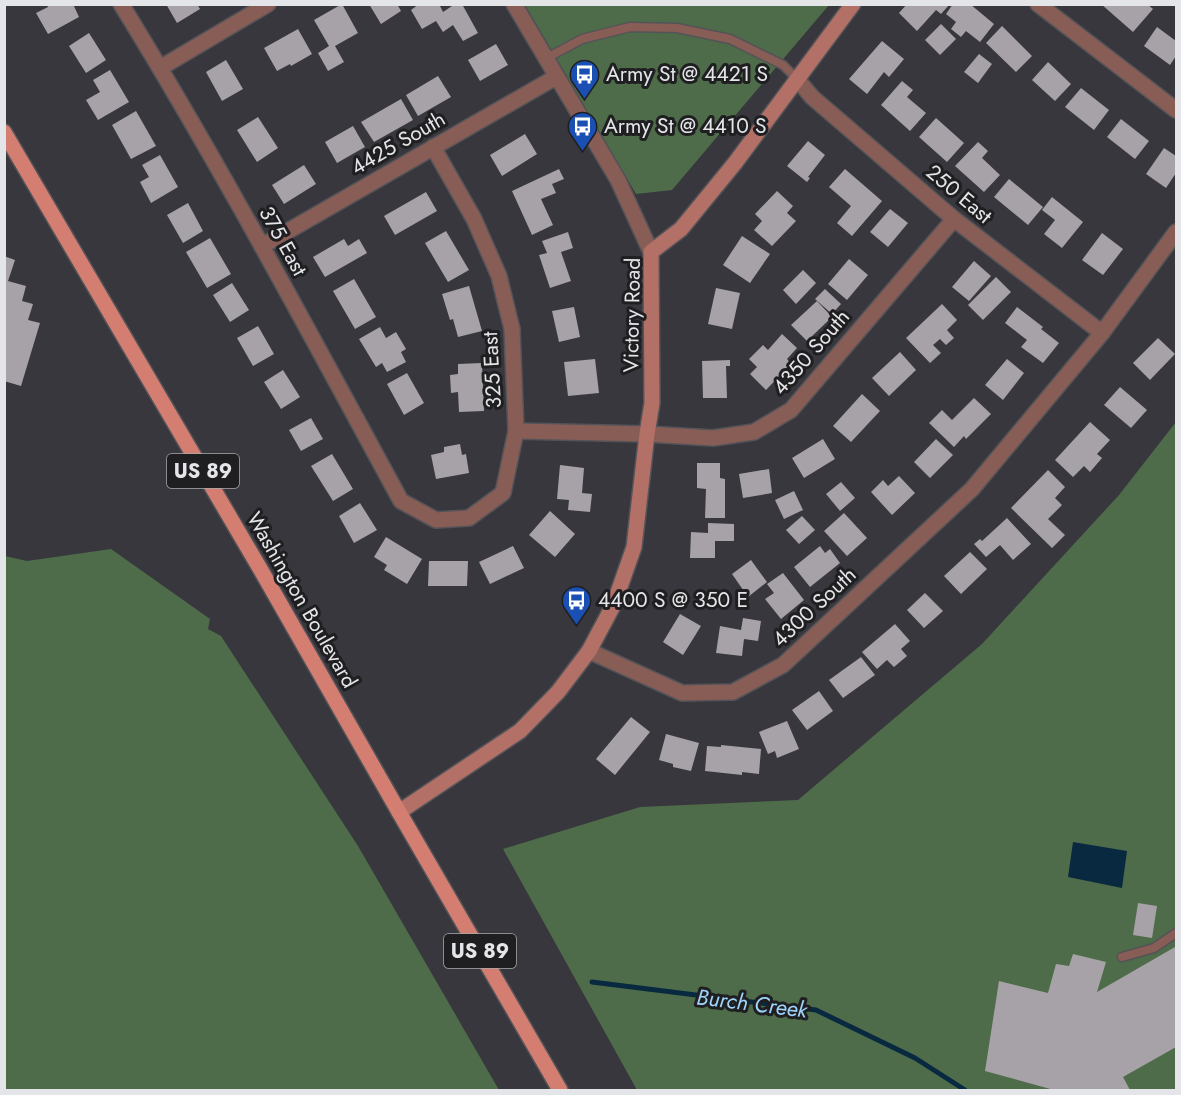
<svg xmlns="http://www.w3.org/2000/svg" width="1181" height="1095" font-family="Jost,sans-serif">
<style>
.green{fill:#4f6c4a}
.water{fill:#08293f}
.lines{fill:none;stroke-linecap:round;stroke-linejoin:round}
.stream{stroke:#08293f;stroke-width:5}
.building{fill:#a7a2a8}
.lane-casing{stroke:#535358;stroke-width:11}
.street-casing{stroke:#535358;stroke-width:18}
.secondary-casing{stroke:#535358;stroke-width:18}
.primary-casing{stroke:#535358;stroke-width:18}
.lane{stroke:#885d56;stroke-width:8}
.street{stroke:#885d56;stroke-width:15}
.secondary{stroke:#b37066;stroke-width:15}
.primary{stroke:#d47e71;stroke-width:15}
.labels{text-anchor:middle;dominant-baseline:central;stroke-width:6;stroke-linejoin:round;paint-order:stroke}
.shield{fill:#1f1f21;stroke:#a9aaac;stroke-width:1.5}
.shield-label{font-size:20px;font-weight:bold;fill:#e4e5e8}
.poi-label{font-size:21px;fill:#e4e5e8;stroke:#1f1f21;text-anchor:start}
.street-label{font-size:21px;fill:#e4e5e8;stroke:#1f1f21}
.water-label{font-size:22px;font-style:italic;fill:#9fd4fc;stroke:#1f1f21}
</style>
<rect width="100%" height="100%" fill="#37373d"/>
<g class="green">
<path d="M525 5H829L672 190 636 194Z"/>
<path d="M1176 422V1090H637L503 849 640 807 798 800 982 644 1119 495Z"/>
<path d="M111 549 210 619 208 629 221 636 358 846 499 1090H5V556L27 561Z"/>
</g>
<path class="water" d="M1073 842 1127 851 1122 888 1068 877Z"/>
<g class="lines">
<path class="stream" d="M592 982 816 1010 915 1058 965 1090"/>
</g>
<g class="building">
<path d="M47 4H73L79 17 48 34 36 13 48 7Z"/>
<path d="M166 4H197L200 9 177 23Z"/>
<path d="M342 4 358 33 335 46 344 62 328 71 318 53 329 46 314 20Z"/>
<path d="M369 4H397L401 11 381 24Z"/>
<path d="M419 4H439L443 12 455 4H462L478 33 463 41 453 25 443 32 436 21 422 29 411 10Z"/>
<path d="M907 4H950L941 14 936 10 917 31 899 13Z"/>
<path d="M953 4H970L994 24 980 42 966 31 961 37 951 29 956 22 946 14Z"/>
<path d="M1101 4H1147L1153 9 1133 32Z"/>
<path d="M941 24 956 39 940 55 925 40Z"/>
<path d="M1002 26 1032 56 1016 72 986 43Z"/>
<path d="M1157 27 1176 41V56L1170 65 1144 46Z"/>
<path d="M298 29 312 54 291 66 290 64 277 71 264 48Z"/>
<path d="M89 33 106 60 86 73 69 46Z"/>
<path d="M882 41 904 59 889 77 884 72 867 94 849 79Z"/>
<path d="M496 44 508 65 480 81 468 60Z"/>
<path d="M979 54 992 64 978 83 964 72Z"/>
<path d="M226 60 243 89 222 101 206 72Z"/>
<path d="M1048 62 1071 84 1055 101 1032 80Z"/>
<path d="M110 70 129 102 98 120 86 100 100 92 93 80Z"/>
<path d="M438 76 451 97 418 116 406 95Z"/>
<path d="M902 81 913 90 907 97 926 113 910 131 881 105Z"/>
<path d="M1081 88 1109 110 1094 130 1065 107Z"/>
<path d="M401 99 413 120 374 142 361 122Z"/>
<path d="M136 111 156 146 131 159 112 125Z"/>
<path d="M258 117 278 148 257 162 237 130Z"/>
<path d="M936 118 964 143 947 162 919 137Z"/>
<path d="M1121 119 1149 141 1135 159 1107 137Z"/>
<path d="M353 126 365 147 337 163 325 142Z"/>
<path d="M525 134 537 154 502 176 490 155Z"/>
<path d="M808 141 825 155 808 177 810 178 807 182 787 166Z"/>
<path d="M978 142 988 151 982 158 1000 175 984 192 955 166Z"/>
<path d="M1164 148 1176 156V173L1166 188 1146 174Z"/>
<path d="M160 155 178 187 151 203 140 182 149 177 142 165Z"/>
<path d="M304 165 316 184 284 204 272 185Z"/>
<path d="M559 169 564 179 552 184 556 193 541 199 553 225 532 235 512 191Z"/>
<path d="M845 169 882 201 852 236 837 223 851 206 829 187Z"/>
<path d="M1009 179 1043 207 1028 225 994 197Z"/>
<path d="M777 191 793 206 787 213 796 221 772 246 754 230 762 221 755 214Z"/>
<path d="M426 192 437 211 395 235 384 216Z"/>
<path d="M1052 197 1083 222 1062 248 1044 234 1055 220 1042 210Z"/>
<path d="M188 203 203 231 183 243 167 215Z"/>
<path d="M890 209 908 223 888 247 870 232Z"/>
<path d="M446 231 469 270 448 282 425 243Z"/>
<path d="M568 232 573 248 561 252 571 281 550 288 539 255 547 253 542 241Z"/>
<path d="M1102 233 1123 249 1103 275 1082 260Z"/>
<path d="M742 236 770 254 750 283 723 265Z"/>
<path d="M210 238 231 274 207 288 186 252Z"/>
<path d="M344 239 348 246 359 239 367 253 325 277 313 257Z"/>
<path d="M4 256 15 260 8 281 26 286 22 301 33 304 28 320 40 323 21 386 4 381Z"/>
<path d="M849 259 868 275 847 300 828 284Z"/>
<path d="M974 261 991 276 969 301 952 287Z"/>
<path d="M803 270 816 283 796 304 783 290Z"/>
<path d="M996 277 1011 292 983 320 968 305Z"/>
<path d="M354 279 376 317 355 329 333 291Z"/>
<path d="M232 283 249 310 230 322 213 295Z"/>
<path d="M469 286 482 331 458 337 453 319 450 320 442 294Z"/>
<path d="M716 288 740 293 732 329 708 324Z"/>
<path d="M825 289 841 304 832 314 815 299Z"/>
<path d="M817 301 832 317 807 341 791 325Z"/>
<path d="M942 304 957 320 947 330 954 338 946 345 940 339 933 345 941 353 930 363 906 338Z"/>
<path d="M574 307 580 337 559 342 552 311Z"/>
<path d="M1017 307 1043 327 1041 329 1059 343 1043 363 1021 347 1027 340 1005 323Z"/>
<path d="M258 326 274 354 253 366 237 338Z"/>
<path d="M380 327 386 338 396 332 406 349 401 352 406 362 387 372 382 363 376 367 359 339Z"/>
<path d="M782 334 797 348 787 359 791 364 766 390 750 374 757 367 749 359 763 345 768 350Z"/>
<path d="M1158 338 1175 354 1150 380 1133 363Z"/>
<path d="M900 352 916 370 889 396 872 378Z"/>
<path d="M595 359 599 393 568 396 564 362Z"/>
<path d="M1007 359 1024 373 1003 400 985 385Z"/>
<path d="M730 360V366H726L727 398H703L702 361Z"/>
<path d="M482 363 484 411 459 412 458 392 451 393 450 375 458 374V364Z"/>
<path d="M283 370 300 397 281 409 264 382Z"/>
<path d="M407 373 424 403 404 415 387 384Z"/>
<path d="M1120 387 1147 410 1131 428 1104 405Z"/>
<path d="M862 394 880 411 851 442 833 426Z"/>
<path d="M974 398 991 414 966 439 964 436 954 447 929 423 942 410 952 420Z"/>
<path d="M311 418 323 439 301 451 289 430Z"/>
<path d="M1090 422 1110 440 1097 454 1102 458 1090 472 1084 466 1073 477 1055 460Z"/>
<path d="M823 439 835 459 804 478 792 458Z"/>
<path d="M936 439 953 455 930 478 914 462Z"/>
<path d="M460 444 462 455 466 454 469 473 436 479 431 455 444 452V447Z"/>
<path d="M332 454 353 489 333 501 311 466Z"/>
<path d="M697 463H720V478L725 479V518H705L706 489 697 488Z"/>
<path d="M560 465 584 468 582 493 592 494 590 512 568 510 569 500 557 499Z"/>
<path d="M769 469 772 493 743 498 739 474Z"/>
<path d="M1048 470 1065 487 1055 498 1062 505 1048 519 1065 535 1052 548 1011 508Z"/>
<path d="M899 476 915 493 892 515 871 492 883 480 888 486Z"/>
<path d="M841 482 855 498 840 511 826 494Z"/>
<path d="M794 491 803 510 784 519 775 500Z"/>
<path d="M360 503 377 530 354 543 339 516Z"/>
<path d="M550 511 575 534 555 557 529 535Z"/>
<path d="M844 513 867 538 847 556 824 531Z"/>
<path d="M802 516 815 530 799 544 786 530Z"/>
<path d="M1007 518 1031 544 1013 560 1000 545 986 557 974 544 980 539 982 541Z"/>
<path d="M708 523 734 524V541H715V558H690L691 532 708 533Z"/>
<path d="M386 537 422 559 407 584 384 570 387 565 374 557Z"/>
<path d="M513 546 524 568 490 584 479 562Z"/>
<path d="M820 546 825 553 830 549 840 563 810 587 794 567Z"/>
<path d="M970 552 987 569 961 594 944 576Z"/>
<path d="M751 560 767 582 748 597 732 574Z"/>
<path d="M429 561H468L467 586H428Z"/>
<path d="M783 573 804 600 781 619 765 599 774 593 767 584Z"/>
<path d="M925 593 943 611 924 628 907 610Z"/>
<path d="M680 614 701 626 683 655 663 642Z"/>
<path d="M743 618 761 621 758 641 744 639 742 656 716 653 720 626 741 630Z"/>
<path d="M895 624 910 641 901 649 907 656 894 667 887 660 877 669 862 652Z"/>
<path d="M861 657 875 675 843 698 829 680Z"/>
<path d="M819 691 833 711 807 730 792 710Z"/>
<path d="M631 717 650 732 615 775 596 759Z"/>
<path d="M787 721 799 749 777 758 775 751 768 754 759 732Z"/>
<path d="M666 734 699 743 691 771 673 767V764L659 760Z"/>
<path d="M721 745 761 749 759 774 742 772V775L705 771 707 746 721 747Z"/>
<path d="M1138 903 1157 906 1152 938 1133 935Z"/>
<path d="M1175 947 1176 949V1047L1123 1077 1130 1090H1054L985 1071 999 981 1048 993 1056 964 1069 966 1073 954 1106 962 1097 992Z"/>
</g>
<g class="lines">
<defs>
<g id="lane">
<path d="M545 59 582 39 630 27 677 28 730 39 783 65 797 79"/>
<path d="M1122 957 1154 948 1176 933"/>
</g>
<g id="street">
<path d="M121 4C221 166 310 334 401 501L436 520 469 518 503 493 516 431 512 329 499 276 474 219 433 147"/>
<path d="M514 4 618 180 651 252"/>
<path d="M1038 4 1176 110"/>
<path d="M160 68 268 4"/>
<path d="M797 79 812 97 954 219 1102 333"/>
<path d="M262 246 556 77"/>
<path d="M516 431 647 434 713 438 754 432 791 410 954 219"/>
<path d="M589 651 682 693 733 692 783 665 972 489 1102 333 1176 232"/>
</g>
<path id="secondary" d="M399 812 520 731 558 692 589 651 614 604 634 547 647 434 652 403 651 252 681 229 735 163 853 4"/>
<path id="primary" d="M4 132 262 572 399 812 560 1090"/>
</defs>
<use href="#lane" class="lane-casing"/>
<use href="#street" class="street-casing"/>
<use href="#secondary" class="secondary-casing"/>
<use href="#primary" class="primary-casing"/>
<use href="#lane" class="lane"/>
<use href="#street" class="street"/>
<use href="#secondary" class="secondary"/>
<use href="#primary" class="primary"/>
</g>
<defs>
<symbol id="bus-pin" viewBox="-11 -11 22 30"><path d="M0 17L-7.5 6A9.5 9.5 0 1 1 7.5 6Z" fill="#1a4fb4" stroke="#1f1f21"/><path d="M-5-6H5V4H4V6H2V4H-2V6H-4V4H-5ZM-3.5-4V0h7V-4ZM-3.5 1.2v1.5H-2V1.2ZM2 1.2v1.5H3.5V1.2Z" fill="#fff"/></symbol>
</defs>
<g fill-rule="evenodd">
<use href="#bus-pin" x="568" y="58" width="33" height="45"/>
<use href="#bus-pin" x="566" y="110" width="33" height="45"/>
<use href="#bus-pin" x="560" y="584" width="33" height="45"/>
</g>
<g class="labels">
<g class="shield">
<rect x="167" y="454" width="72" height="34" rx="4.5"/>
<rect x="444" y="934" width="72" height="34" rx="4.5"/>
</g>
<g class="shield-label">
<text x="203" y="471">US 89</text>
<text x="480" y="951">US 89</text>
</g>
<g class="poi-label">
<text x="606" y="74">Army St @ 4421 S</text>
<text x="604" y="126">Army St @ 4410 S</text>
<text x="598" y="600">4400 S @ 350 E</text>
</g>
<g class="street-label">
<text transform="translate(398 143) rotate(-30)">4425 South</text>
<text transform="translate(959 194) rotate(40)">250 East</text>
<text transform="translate(283 241) rotate(61)">375 East</text>
<text transform="translate(632 315) rotate(-89)">Victory Road</text>
<text transform="translate(811 352) rotate(-49)">4350 South</text>
<text transform="translate(492 370) rotate(-93)">325 East</text>
<text transform="translate(302 600) rotate(60)">Washington Boulevard</text>
<text transform="translate(814 607) rotate(-43)">4300 South</text>
</g>
<g class="water-label">
<text transform="translate(752 1003) rotate(7)">Burch Creek</text>
</g>
</g>
<rect width="1181" height="1095" fill="none" stroke="#e4e5e8" stroke-width="12"/>
</svg>
